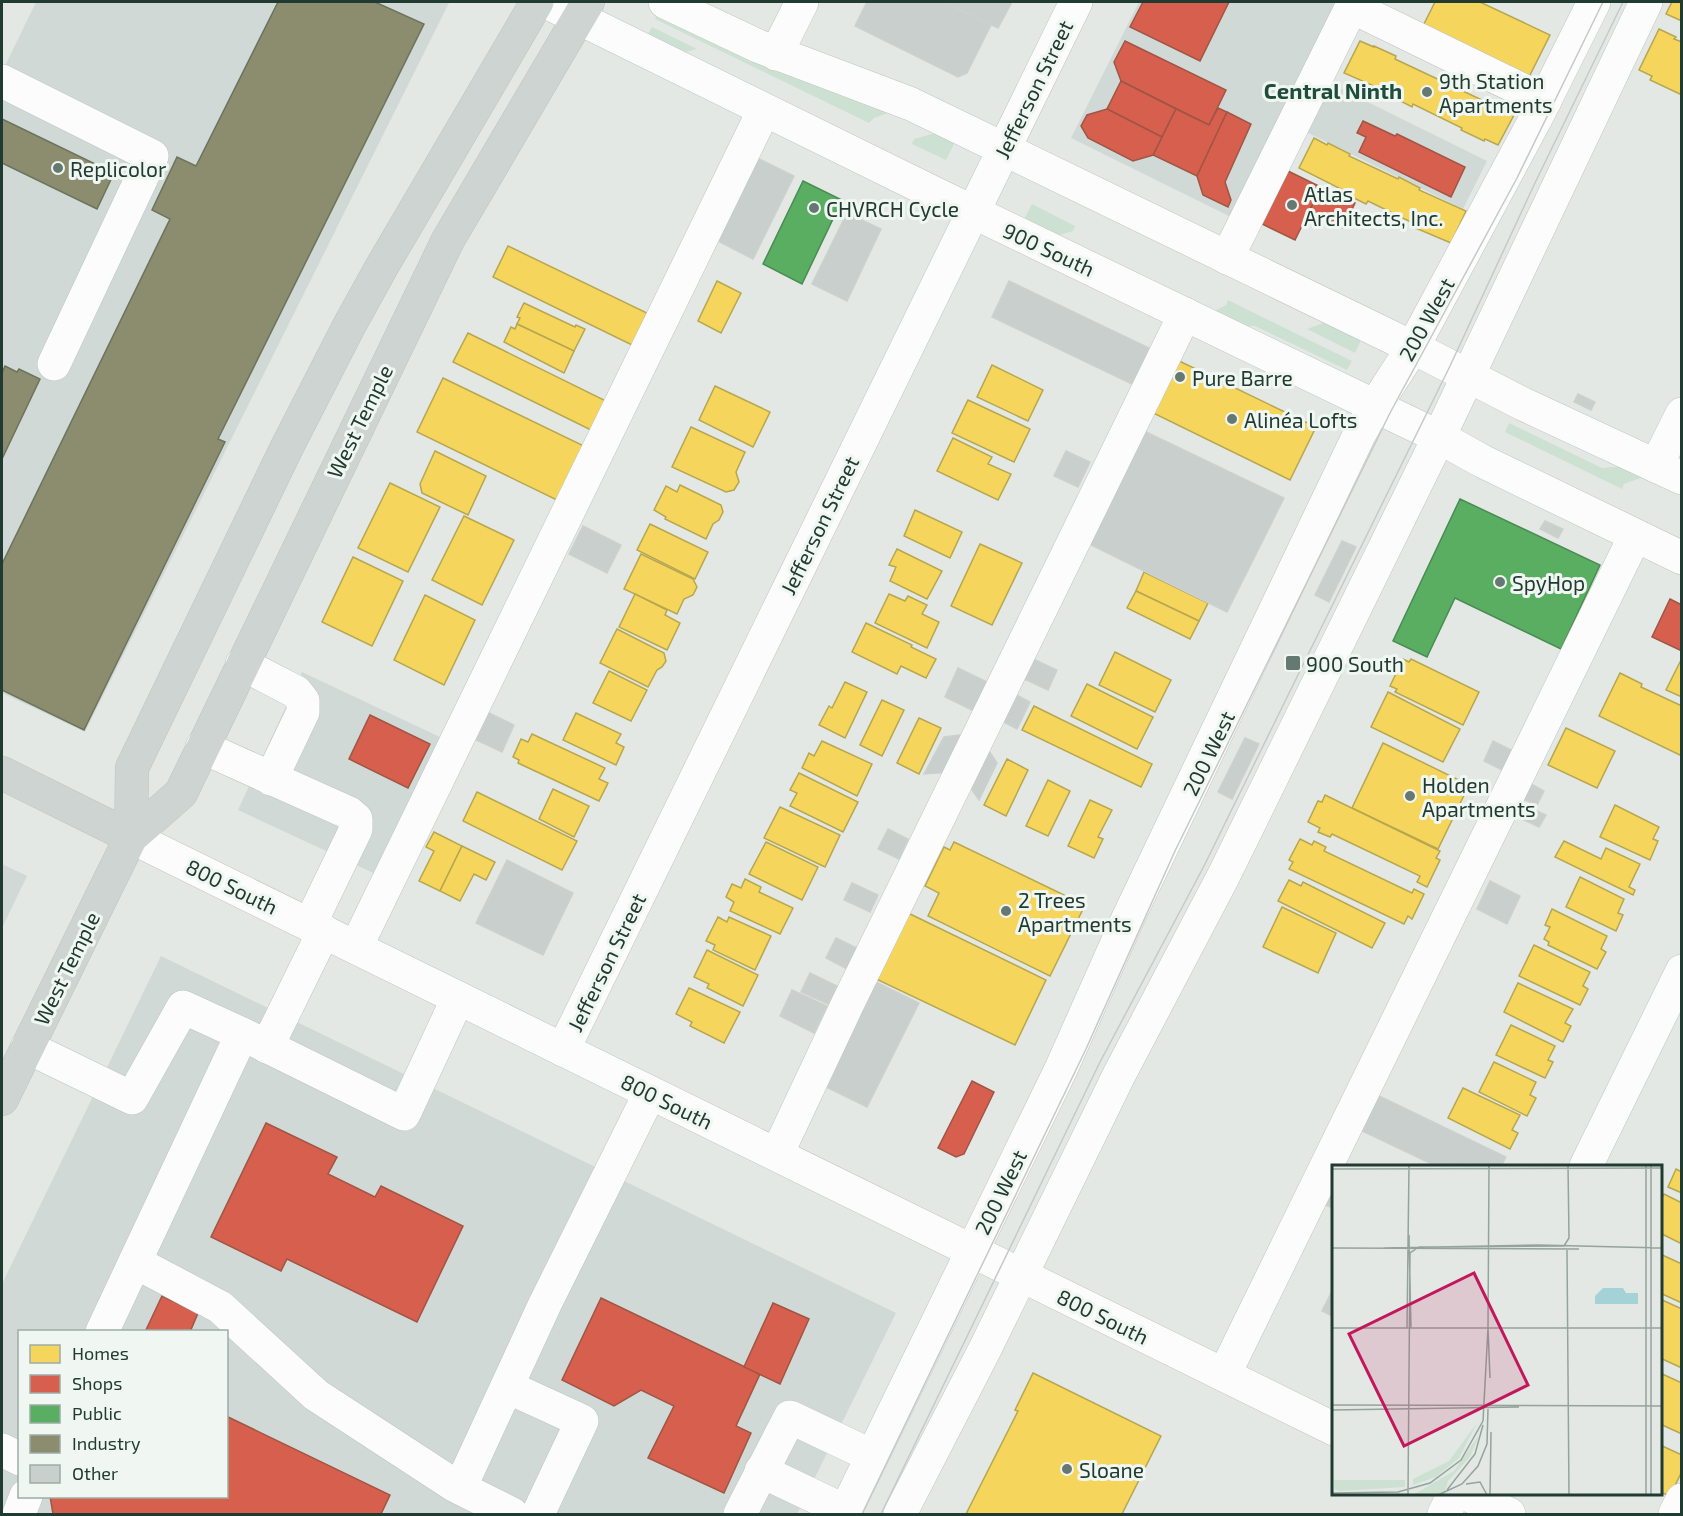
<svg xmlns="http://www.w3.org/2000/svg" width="1683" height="1516" font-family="'Exo 2',sans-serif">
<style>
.built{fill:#d0d9d5;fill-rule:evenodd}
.green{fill:#cce1d1}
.homes{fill:#f6d55c;stroke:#b6a74f;stroke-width:1.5}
.shops{fill:#d6604d;stroke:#a05545;stroke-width:1.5}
.public{fill:#5aae61;stroke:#498c53;stroke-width:1.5}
.industry{fill:#8c8c6e;stroke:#6c745c;stroke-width:1.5}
.building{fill:#c9cfcc;stroke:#ccd1ce;stroke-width:1.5}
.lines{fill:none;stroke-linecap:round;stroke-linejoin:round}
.minor-casing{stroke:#c0c5c2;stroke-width:34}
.major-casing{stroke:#bcc5c1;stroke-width:34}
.minor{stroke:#fbfcfb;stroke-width:33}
.major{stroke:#cdd4d1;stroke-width:33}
.tram{stroke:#c6c9c8;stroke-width:1.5}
.poi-dot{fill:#657871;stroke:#f0f7f3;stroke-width:2}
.labels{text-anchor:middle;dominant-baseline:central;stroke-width:6;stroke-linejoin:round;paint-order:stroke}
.poi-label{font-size:21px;fill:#213b32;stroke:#f0f7f3;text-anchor:start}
.street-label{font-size:21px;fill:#213b32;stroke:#f0f7f3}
.neighbourhood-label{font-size:22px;font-weight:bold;fill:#1e4c3d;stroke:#f0f7f3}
.inset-road{fill:none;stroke:#95a39d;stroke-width:1.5}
.view{fill:#c2185b;fill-opacity:0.15;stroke:#c2185b;stroke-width:3}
.inset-edge{fill:none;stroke:#213b32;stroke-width:3}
</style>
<rect width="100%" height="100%" fill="#e3e8e5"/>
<g class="built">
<path d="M36 2 449 3 85 732 2 693V72Z"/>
<path d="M1139 2H1346L1311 74 1487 161 1463 209 1284 121 1235 219 1071 138Z"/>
<path d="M302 672 442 738 380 876 238 810Z"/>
<path d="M2 864 27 876 2 928Z"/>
<path d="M161 956 896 1313 797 1514H2V1284ZM20 1332H226V1496H20Z"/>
</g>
<g class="green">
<path d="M660 9 893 111 874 118 869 123 655 19Z"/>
<path d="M652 27 697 49 667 57 646 38Z"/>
<path d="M943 131 956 140 946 160 912 144 914 139Z"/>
<path d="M1032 204 1075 226 1073 231 1046 239 1020 227Z"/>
<path d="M1228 300 1352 361 1347 370 1255 326H1222L1203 317 1226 305Z"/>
<path d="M1331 320 1362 338 1355 353 1307 329Z"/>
<path d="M1509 423 1602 468 1634 465 1651 474 1624 484 1622 489 1505 432Z"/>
</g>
<g class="homes">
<path d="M1435 2H1480L1550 35 1528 79 1422 28Z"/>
<path d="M1672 2H1682V21L1666 14Z"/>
<path d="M1659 29 1676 37 1674 39 1682 42V95L1650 80 1652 76 1639 70Z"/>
<path d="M1360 41 1374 47V46L1396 56 1395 59 1514 115 1498 145 1485 139 1484 141 1461 130 1462 128 1413 104 1412 107 1389 95 1390 93 1344 73Z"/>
<path d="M1314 138 1327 145 1328 143 1350 154 1349 156 1398 179 1399 177 1420 188 1419 190 1466 211 1451 243 1413 227 1415 224 1368 201 1366 204 1342 192 1343 190 1299 168Z"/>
<path d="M508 246 647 313 632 345 493 277Z"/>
<path d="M717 281 741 293 721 333 698 321Z"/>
<path d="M524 303 575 327 576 325 585 329 574 351 517 324 520 318 517 317Z"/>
<path d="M517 324 574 351 564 373 504 342 511 327 515 329Z"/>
<path d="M468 333 608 402 593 431 453 362Z"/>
<path d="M1173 358 1316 427 1290 480 1147 410Z"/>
<path d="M992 365 1043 390 1028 421 977 397Z"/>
<path d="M443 378 586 447 559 501 417 432Z"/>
<path d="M715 386 770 412 753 447 699 420Z"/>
<path d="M968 400 1030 429 1014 462 952 433Z"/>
<path d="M691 427 745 452 736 472 739 482 734 490 726 492 672 467Z"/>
<path d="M953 438 992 457 988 464 1011 474 998 500 937 471Z"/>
<path d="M435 451 486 476 468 515 422 493 420 484Z"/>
<path d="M390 483 440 507 408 572 358 548Z"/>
<path d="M680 485 721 505 723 512 719 520 713 524 706 539 665 519 666 517 654 510 666 486 677 492Z"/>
<path d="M915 510 962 532 950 558 904 536Z"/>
<path d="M464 516 514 540 482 605 432 580Z"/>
<path d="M650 524 708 552 695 579 637 550Z"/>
<path d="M980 544 1022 563 992 625 951 606Z"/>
<path d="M897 549 942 571 927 599 890 581 896 567 889 565Z"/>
<path d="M641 554 693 579 697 587 693 595 684 599 677 614 624 589Z"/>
<path d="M353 557 403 581 372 646 322 622Z"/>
<path d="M1144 572 1208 603 1199 621 1136 591Z"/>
<path d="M1136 591 1199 621 1190 639 1127 608Z"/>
<path d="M635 594 667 610 665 615 680 623 667 650 619 627Z"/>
<path d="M889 594 905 601 908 596 927 605 922 614 939 622 927 648 875 623Z"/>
<path d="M425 595 475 620 444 685 394 660Z"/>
<path d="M866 623 912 645 911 647 936 659 926 678 901 666 897 674 852 652Z"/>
<path d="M617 629 664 653 666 661 662 667 657 670 648 687 600 663Z"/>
<path d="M1115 652 1171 680 1155 712 1099 685Z"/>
<path d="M1682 658V697L1666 690Z"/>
<path d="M1403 659 1409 662 1411 659 1479 692 1463 725 1395 692 1397 689 1390 686Z"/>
<path d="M609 671 647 690 631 721 593 703Z"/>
<path d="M1620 673 1642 684 1641 687 1682 706V756L1599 716Z"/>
<path d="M845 682 867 692 845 738 819 725 829 706 832 708Z"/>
<path d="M1087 684 1153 717 1137 749 1071 716Z"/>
<path d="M1388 692 1460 729 1443 762 1371 727Z"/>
<path d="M882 700 904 710 882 756 860 745Z"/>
<path d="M1034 706 1152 764 1141 787 1022 730Z"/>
<path d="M576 713 621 734 616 743 624 747 616 765 563 740Z"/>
<path d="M919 718 941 728 919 774 897 763Z"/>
<path d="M1566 728 1615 751 1597 788 1548 765Z"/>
<path d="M532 734 605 768 599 779 608 783 599 801 518 763 519 760 513 757 521 739 528 742Z"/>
<path d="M822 741 872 764 857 796 802 768 809 753 814 756Z"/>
<path d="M1383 743 1469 785 1438 849 1352 808Z"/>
<path d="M1007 759 1028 770 1006 816 984 805Z"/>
<path d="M799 773 858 802 843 832 790 806 797 793 790 790Z"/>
<path d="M1048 780 1070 791 1048 836 1026 826Z"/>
<path d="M553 789 589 806 574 837 539 819Z"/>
<path d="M477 792 577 841 562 870 463 821Z"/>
<path d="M1325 795 1440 851 1436 858 1440 860 1427 887 1417 882 1420 876 1332 834 1330 837 1318 832 1320 828 1308 822 1318 801 1322 802Z"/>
<path d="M1090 800 1112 810 1098 837 1103 839 1094 858 1068 846Z"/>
<path d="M1615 805 1659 827 1653 839 1658 841 1650 860 1600 837Z"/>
<path d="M780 807 840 835 825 867 764 838Z"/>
<path d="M434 832 462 846 440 891 419 881 434 851 426 847Z"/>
<path d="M1300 839 1312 845 1314 841 1326 847 1324 851 1412 893 1414 889 1424 894 1412 919 1408 916 1404 924 1289 869 1293 862 1289 860Z"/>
<path d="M1564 841 1601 859 1606 848 1640 864 1629 887 1635 890 1633 895 1555 857Z"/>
<path d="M766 842 818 867 802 900 749 874Z"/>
<path d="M954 842 1085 905 1050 976 928 916 939 893 925 886 944 847 950 850Z"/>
<path d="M462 846 495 862 486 880 474 874 460 901 440 891Z"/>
<path d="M1580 877 1624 899 1618 913 1623 915 1616 931 1566 907Z"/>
<path d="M745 879 761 887 759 892 793 908 780 934 730 911 734 902 726 897 732 884 741 888Z"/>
<path d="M1289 880 1301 886 1303 882 1385 923 1372 948 1278 901Z"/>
<path d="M1282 907 1336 933 1318 973 1263 947Z"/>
<path d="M1552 909 1607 936 1601 949 1606 952 1597 969 1548 945 1549 942 1544 939 1550 927 1545 925Z"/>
<path d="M906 912 1046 980 1015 1045 874 978Z"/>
<path d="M718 917 727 922 729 917 771 936 755 970 713 950 715 945 706 941Z"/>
<path d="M1534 945 1590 972 1583 986 1588 989 1580 1005 1519 976Z"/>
<path d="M707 950 758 975 743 1006 707 988 709 984 694 977Z"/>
<path d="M1518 983 1573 1009 1565 1023 1571 1026 1563 1042 1504 1012Z"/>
<path d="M689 988 740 1012 724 1043 690 1026 692 1022 676 1014Z"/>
<path d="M1511 1025 1555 1046 1548 1060 1553 1062 1545 1078 1496 1055Z"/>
<path d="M1494 1062 1536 1082 1530 1095 1536 1098 1527 1116 1479 1092Z"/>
<path d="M1463 1088 1520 1115 1512 1130 1518 1133 1510 1149 1448 1118Z"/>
<path d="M1676 1169 1682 1172V1193L1668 1187Z"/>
<path d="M1664 1194 1682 1203V1244L1660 1233V1202Z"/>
<path d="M1660 1254 1682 1264V1303L1660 1293Z"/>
<path d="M1660 1299 1682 1309V1368L1660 1358Z"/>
<path d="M1033 1373 1161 1436 1122 1514H966L1018 1411 1015 1410Z"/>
<path d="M1660 1373 1682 1383V1434L1660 1424Z"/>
<path d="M1660 1445 1682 1455V1471L1670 1496 1660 1492Z"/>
</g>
<g class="shops">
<path d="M1143 2H1229L1200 61 1130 27Z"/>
<path d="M1125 41 1226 90 1209 125 1121 81 1114 62Z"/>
<path d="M1121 81 1176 109 1162 137 1107 109Z"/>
<path d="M1218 108 1227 112 1197 176 1153 155 1176 109 1209 125Z"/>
<path d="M1107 109 1162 137 1153 155 1133 161 1088 138 1081 126 1087 115Z"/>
<path d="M1227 112 1251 124 1225 182 1231 200 1228 207 1203 195 1197 176Z"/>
<path d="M1363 121 1395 136 1397 134 1465 167 1451 197 1359 152 1366 137 1357 133Z"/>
<path d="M1288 171 1321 187 1295 240 1262 224Z"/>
<path d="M1321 187 1355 203 1343 228 1309 212Z"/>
<path d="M1670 599 1682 605V651L1652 637Z"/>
<path d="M370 715 430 744 408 788 349 759Z"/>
<path d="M972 1081 994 1092 964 1154 956 1157 938 1148Z"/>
<path d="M266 1123 337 1157 328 1174 375 1197 381 1186 463 1226 417 1322 287 1259 281 1271 211 1237Z"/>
<path d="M162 1296 198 1313 190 1332H145Z"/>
<path d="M601 1298 760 1374 736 1426 751 1433 724 1493 648 1458 674 1406 641 1390 614 1406 562 1380Z"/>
<path d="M773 1303 809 1319 780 1384 744 1367Z"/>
<path d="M226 1416 390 1495 381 1514H53L50 1496H226Z"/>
</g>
<g class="public">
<path d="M803 181 842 200 802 284 763 264Z"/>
<path d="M1460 499 1600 565 1561 649 1455 598 1427 657 1393 641Z"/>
</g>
<g class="industry">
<path d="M278 2H375L424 24 218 439 225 442 84 730 2 690V564L170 219 152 210 177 157 196 166Z"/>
<path d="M2 119 114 173 97 209 2 163Z"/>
<path d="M5 366 17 372 19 369 40 379 2 459V373Z"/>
</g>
<g class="building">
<path d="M867 2H944L991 25 967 73 958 77 855 26Z"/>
<path d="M944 2H1012L998 28Z"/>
<path d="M755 157 794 176 753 259 714 239Z"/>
<path d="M847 213 881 229 847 301 812 284Z"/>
<path d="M1009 281 1149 348 1132 384 992 317Z"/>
<path d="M1578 394 1595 402 1591 410 1574 402Z"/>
<path d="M1142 430 1284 498 1227 612 1085 542Z"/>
<path d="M1066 451 1090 462 1078 487 1054 476Z"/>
<path d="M1545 521 1563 529 1558 538 1540 529Z"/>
<path d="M583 526 621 545 607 573 569 554Z"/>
<path d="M1342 541 1356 547 1329 602 1315 595Z"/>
<path d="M1031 658 1057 670 1048 690 1022 678Z"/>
<path d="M958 668 987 682 974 711 945 697Z"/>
<path d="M1009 691 1030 702 1017 729 996 718Z"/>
<path d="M489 713 514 725 502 752 476 740Z"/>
<path d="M968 734 950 772 924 774 944 737Z"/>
<path d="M1245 738 1259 744 1232 799 1218 792Z"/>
<path d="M1493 741 1513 751 1504 771 1484 761Z"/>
<path d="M983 742 997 763 979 800 965 780Z"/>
<path d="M1531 784 1544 791 1537 805 1523 799Z"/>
<path d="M1524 805 1546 815 1539 827 1518 817Z"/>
<path d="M888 829 908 839 899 859 878 849Z"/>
<path d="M507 860 573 893 543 955 476 923Z"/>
<path d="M1490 881 1520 896 1507 924 1477 909Z"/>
<path d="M852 883 878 895 870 912 844 900Z"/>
<path d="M836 938 861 950 851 971 826 958Z"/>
<path d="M810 973 837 986 828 1004 801 992Z"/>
<path d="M870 979 919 1003 867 1107 818 1083Z"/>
<path d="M792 990 827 1006 814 1033 780 1016Z"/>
<path d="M1377 1095 1506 1157 1501 1166H1436L1360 1130Z"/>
<path d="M1334 1184V1209L1324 1204Z"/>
<path d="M1334 1287V1317L1322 1311Z"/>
</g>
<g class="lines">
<defs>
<g id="minor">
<path d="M546 2 938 195 1439 437 1482 461 1682 558"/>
<path d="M665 2 758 46 911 104 1422 352 1523 404 1682 478"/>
<path d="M1352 7 1545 101"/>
<path d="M776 54 802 2"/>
<path d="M2 81 152 156 54 364"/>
<path d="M1227 258 1354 2"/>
<path d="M1656 466 1682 414"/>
<path d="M242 664 296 692 303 701V712L271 779"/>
<path d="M202 747 349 813 356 819V829L310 924"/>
<path d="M131 837 1334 1429"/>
<path d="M356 947 764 110"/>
<path d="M27 1047 132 1098 183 1007 242 1034"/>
<path d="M267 1047 324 931"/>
<path d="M563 1050 1076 2"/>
<path d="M777 1154 848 1003 1185 314"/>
<path d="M1586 1166 1682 971"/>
<path d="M135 1262 220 1307 316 1395 454 1485 512 1514"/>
<path d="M102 1332 242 1034 404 1114 458 998"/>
<path d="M1224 1375 1635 536"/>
<path d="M508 1387 582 1421 538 1514"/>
<path d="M2 1450 20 1459"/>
<path d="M761 1471 845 1511"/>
<path d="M460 1488 545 1304 650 1093"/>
<path d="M1466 1494 1509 1514"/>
<path d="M19 1514 26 1496"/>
<path d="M740 1514 790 1417 872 1456"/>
<path d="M844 1514 1061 1069 1129 916 1359 435 1375 406 1413 347 1536 118 1594 2"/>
<path d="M900 1514 985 1349 1119 1075 1224 875 1439 437 1646 2"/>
<path d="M1444 1514 1454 1494"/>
<path d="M1675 1514 1682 1500"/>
</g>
<g id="major">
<path d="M2 773 131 837"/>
<path d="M131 837 132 768 287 447 349 326 381 268 537 2"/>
<path d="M2 1099 131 837 181 793 448 240 588 2"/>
</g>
</defs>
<use href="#minor" class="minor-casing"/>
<use href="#major" class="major-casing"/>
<use href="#minor" class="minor"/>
<use href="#major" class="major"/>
<g class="tram">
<path d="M862 1514 1086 1049 1175 851 1390 413 1517 178 1603 2"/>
<path d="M881 1514 1099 1064 1204 866 1450 366 1534 185 1623 2"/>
</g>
</g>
<g class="poi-dot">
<circle cx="1427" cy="92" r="6"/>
<circle cx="58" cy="168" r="6"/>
<circle cx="1292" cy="205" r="6"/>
<circle cx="814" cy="208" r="6"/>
<circle cx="1180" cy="377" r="6"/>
<circle cx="1232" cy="419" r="6"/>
<circle cx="1500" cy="582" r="6"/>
<rect x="1285" y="655" width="16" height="16" rx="3"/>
<circle cx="1410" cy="796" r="6"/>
<circle cx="1006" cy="911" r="6"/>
<circle cx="1067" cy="1469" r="6"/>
</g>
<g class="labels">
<g class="poi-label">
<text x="1439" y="80">9th Station<tspan x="1439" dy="24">Apartments</tspan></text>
<text x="70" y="168">Replicolor</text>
<text x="1304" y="193">Atlas<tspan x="1304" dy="24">Architects, Inc.</tspan></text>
<text x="826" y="208">CHVRCH Cycle</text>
<text x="1192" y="377">Pure Barre</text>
<text x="1244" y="419">Alinéa Lofts</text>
<text x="1512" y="582">SpyHop</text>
<text x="1306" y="663">900 South</text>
<text x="1422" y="784">Holden<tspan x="1422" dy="24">Apartments</tspan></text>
<text x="1018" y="899">2 Trees<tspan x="1018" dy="24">Apartments</tspan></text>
<text x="1079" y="1469">Sloane</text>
</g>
<g class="street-label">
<text transform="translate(1033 89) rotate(-64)">Jefferson Street</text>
<text transform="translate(1049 249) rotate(25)">900 South</text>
<text transform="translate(1426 319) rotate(-61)">200 West</text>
<text transform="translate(359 421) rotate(-64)">West Temple</text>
<text transform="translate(819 525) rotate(-64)">Jefferson Street</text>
<text transform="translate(1208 753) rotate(-64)">200 West</text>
<text transform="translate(232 886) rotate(26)">800 South</text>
<text transform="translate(606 962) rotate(-64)">Jefferson Street</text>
<text transform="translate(66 968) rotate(-64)">West Temple</text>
<text transform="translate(667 1101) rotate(26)">800 South</text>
<text transform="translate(1000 1192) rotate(-64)">200 West</text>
<text transform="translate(1103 1316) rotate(26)">800 South</text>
</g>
<g class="neighbourhood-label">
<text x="1333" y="90">Central Ninth</text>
</g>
</g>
<g transform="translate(1332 1165)">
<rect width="330" height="330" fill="#e3e8e5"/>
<path d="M145 258 127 293 104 312 81 320V314L117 296ZM147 270 138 292 116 316 112 330H81L122 306ZM2 315H73V322L7 326 2 324Z" fill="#cce1d1"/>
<path d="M271 123H291L294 128H306V139H263V131Z" fill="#a4d2d6"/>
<path class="inset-road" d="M0 4 330 3M77 70 79 163M0 83 247 84M52 83 206 80 330 83M235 85 237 330M0 163H156M75 163 77 0M156 163H330M156 163 158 213M0 240 330 241M0 245 187 242M151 256 156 163 157 1M134 319 148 317 155 330M115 325 143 289 151 260M0 328 66 327 98 318 129 295 151 256M76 330 78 88 87 82 232 81 237 73 236 0M106 330 130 319 146 301 155 279 156 244M158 330 159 267M314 330V0M319 330V1"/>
<path class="view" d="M142 108 196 220 72 281 17 169Z"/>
<rect width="330" height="330" class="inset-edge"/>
</g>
<rect width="1683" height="1516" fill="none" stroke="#213b32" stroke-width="6"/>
<rect x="18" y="1330" width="210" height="168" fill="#f0f7f3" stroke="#9daca6" stroke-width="1.5"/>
<rect x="30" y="1345" width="30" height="18" fill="#f6d55c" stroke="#9daca6" stroke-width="1.5"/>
<text x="72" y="1360" font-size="18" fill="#213b32">Homes</text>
<rect x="30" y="1375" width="30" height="18" fill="#d6604d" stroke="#9daca6" stroke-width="1.5"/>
<text x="72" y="1390" font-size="18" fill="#213b32">Shops</text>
<rect x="30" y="1405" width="30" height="18" fill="#5aae61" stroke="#9daca6" stroke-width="1.5"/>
<text x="72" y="1420" font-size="18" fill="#213b32">Public</text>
<rect x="30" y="1435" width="30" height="18" fill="#8c8c6e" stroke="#9daca6" stroke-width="1.5"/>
<text x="72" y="1450" font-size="18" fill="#213b32">Industry</text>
<rect x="30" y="1465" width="30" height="18" fill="#c9cfcc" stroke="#9daca6" stroke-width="1.5"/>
<text x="72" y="1480" font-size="18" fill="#213b32">Other</text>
</svg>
